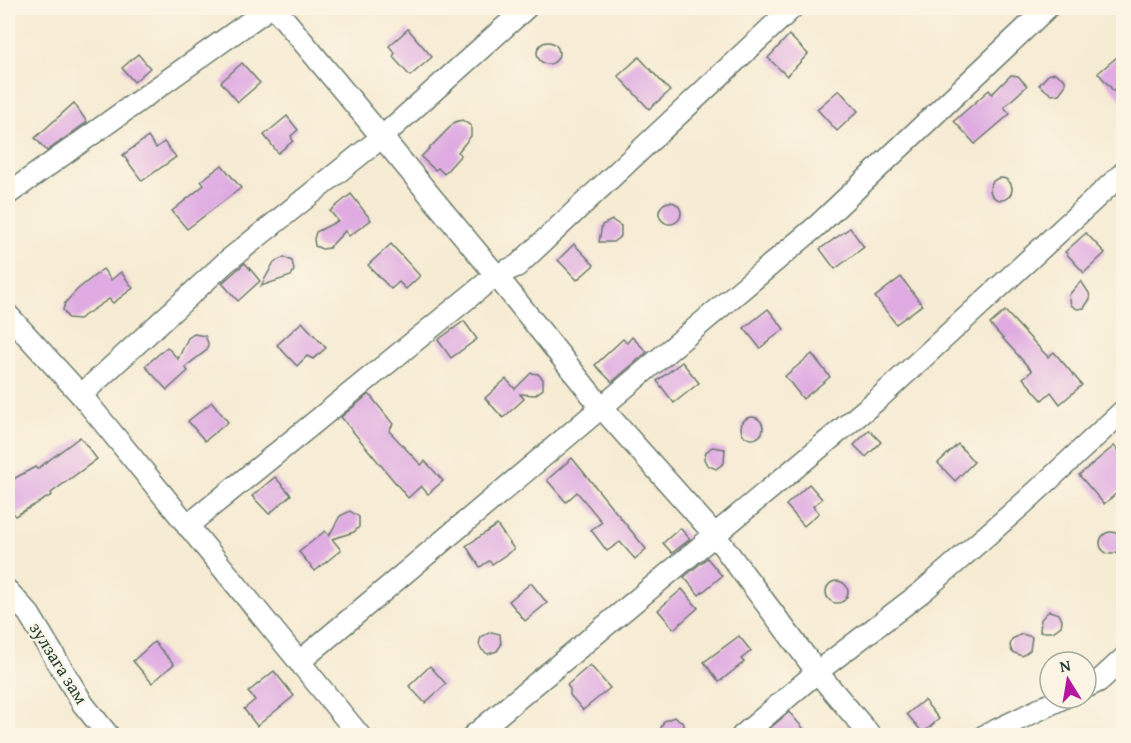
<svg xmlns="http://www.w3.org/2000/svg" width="1131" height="743" font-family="'Gentium Book Plus',serif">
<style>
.building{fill:#dfabe2}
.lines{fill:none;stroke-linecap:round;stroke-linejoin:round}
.street-casing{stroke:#6a7a6c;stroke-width:24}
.street{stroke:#fff;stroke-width:21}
.labels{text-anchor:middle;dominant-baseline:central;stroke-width:4.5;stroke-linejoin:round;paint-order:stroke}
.street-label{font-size:18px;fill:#1f3d34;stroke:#fcf5e5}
</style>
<rect width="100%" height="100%" fill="#fcf5e5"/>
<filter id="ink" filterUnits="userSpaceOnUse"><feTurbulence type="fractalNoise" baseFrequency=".0167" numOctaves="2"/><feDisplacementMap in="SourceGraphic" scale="12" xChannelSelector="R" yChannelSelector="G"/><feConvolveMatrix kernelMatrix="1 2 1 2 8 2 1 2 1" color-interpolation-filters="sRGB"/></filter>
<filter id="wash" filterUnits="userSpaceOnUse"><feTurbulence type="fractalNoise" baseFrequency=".008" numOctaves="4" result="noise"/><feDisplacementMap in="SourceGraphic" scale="24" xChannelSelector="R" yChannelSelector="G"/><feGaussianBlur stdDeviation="1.35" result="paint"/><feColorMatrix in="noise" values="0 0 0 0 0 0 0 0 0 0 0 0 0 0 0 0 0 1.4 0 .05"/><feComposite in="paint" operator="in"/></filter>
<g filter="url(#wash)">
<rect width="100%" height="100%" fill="#f6ebd3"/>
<g id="blocks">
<g class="building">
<path d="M408 29 432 57 410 76 393 57 395 53 389 46Z"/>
<path d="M789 35 808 54 787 76 768 58Z"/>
<circle cx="548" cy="53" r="11"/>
<path d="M1124 51V103L1098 73Z"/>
<path d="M138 54 150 68 134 82 122 68Z"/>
<path d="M639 57 670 91 649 109 618 76Z"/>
<path d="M242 63 260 83 238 102 221 82Z"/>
<path d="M1055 73 1065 80V86L1059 94 1052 95 1039 85 1048 75Z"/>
<path d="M1011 75 1018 76 1027 86 1004 107 1010 114 975 144 954 121 989 90 992 94Z"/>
<path d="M839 90 858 111 837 131 817 109Z"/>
<path d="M74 103 87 122 47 151 35 138Z"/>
<path d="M287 116 298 130 291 136 293 141 278 153 264 135Z"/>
<path d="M462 120 471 126V136L458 152 461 155 444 174 438 168 435 170 421 157 455 122Z"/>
<path d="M148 137 156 148 164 142 176 157 142 181 123 155Z"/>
<path d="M222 165 241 188 187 229 172 211 204 185 201 181Z"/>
<circle cx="1001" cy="189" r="11"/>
<path d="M351 194 371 220 349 236 345 231 329 248 322 249 315 246 314 239 316 232 338 221 330 211Z"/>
<circle cx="670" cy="213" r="11"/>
<path d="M612 220 621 226V236L613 242H599L602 225Z"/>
<path d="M850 228 864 247 835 269 820 249Z"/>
<path d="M1086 233 1105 253 1084 273 1065 252Z"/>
<path d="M391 244 420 276 406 289 399 282 391 289 368 265Z"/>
<path d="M574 244 594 265 577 280 558 260Z"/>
<path d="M284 257 292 261 294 270 291 276 261 286 274 262Z"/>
<path d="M245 263 260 281 238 301 222 283Z"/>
<path d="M103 269 111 280 121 272 133 288 113 303 109 299 79 319 68 318 63 310 65 303 78 289Z"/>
<path d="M901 277 922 305 896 324 875 297Z"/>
<path d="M1081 281 1089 293 1090 299 1084 308 1077 309 1071 305 1069 295Z"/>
<path d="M768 309 784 329 760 348 744 328Z"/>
<path d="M1005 311 1048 357 1054 352 1082 385 1060 404 1051 392 1042 400 1023 378 1032 371 990 324Z"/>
<path d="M464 321 477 339 451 358 438 340Z"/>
<path d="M302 322 326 348 313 359 307 356 297 366 277 345Z"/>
<path d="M194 334 205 336 208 343 207 350 185 367 188 371 167 390 145 366 167 347 178 359 188 338Z"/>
<path d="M632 337 647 352 612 382 595 365 623 339 627 343Z"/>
<path d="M812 354 830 377 803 399 785 376Z"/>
<path d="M682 362 699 383 674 403 657 381Z"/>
<path d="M531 373 538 374 543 379V389L535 395 520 394 524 399 503 418 485 398 506 379 515 389Z"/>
<path d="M369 394 393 424 389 431 421 465 425 461 443 481 428 494 421 486 408 498 341 417Z"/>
<path d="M212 402 228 422 205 441 188 421Z"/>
<circle cx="752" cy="428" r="11"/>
<path d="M869 430 881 442 866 457 854 445Z"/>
<path d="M80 437 97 459 51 493 52 495 15 516 8 503V482L35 467 37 469Z"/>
<path d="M958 444 974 462 955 481 938 463Z"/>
<path d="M1114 446 1124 457V487L1104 504 1079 475Z"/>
<path d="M712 447 725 449 724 463 716 469 707 465 704 459 706 452Z"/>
<path d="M572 458 646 549 635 559 620 542 607 551 591 530 602 522 577 492 566 502 547 480Z"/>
<path d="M275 477 291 495 269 514 252 496Z"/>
<path d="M809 484 822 499 813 506 819 513 804 526 786 505Z"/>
<path d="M350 511 359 517V527L354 532 332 539 341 550 315 571 299 552 325 531 329 536 340 516Z"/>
<path d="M497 525 514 549 492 564 489 561 480 567 466 546Z"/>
<path d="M680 528 690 539 672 553 663 543Z"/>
<circle cx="1111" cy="543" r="11"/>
<path d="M707 558 722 576 699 595 684 577Z"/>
<circle cx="837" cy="592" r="11"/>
<path d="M531 583 547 603 525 621 509 601Z"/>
<path d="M682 589 698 608 674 629 658 610Z"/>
<path d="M1049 611 1059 614 1062 620 1061 626 1053 632H1040L1041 619Z"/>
<path d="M491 632 500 634 501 645 497 651 488 654 482 650 479 644 481 637Z"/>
<path d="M1022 634 1032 637 1030 650 1022 656 1012 652 1010 646 1012 639Z"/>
<path d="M739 636 751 651 741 659 744 662 719 682 704 662Z"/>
<path d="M154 642 174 664 152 683 133 661Z"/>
<path d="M590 665 610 688 583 710 570 695V689L567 685Z"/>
<path d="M430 666 446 684 425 703 409 686Z"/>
<path d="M274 671 294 696 257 726 244 709 255 700 248 692Z"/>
<path d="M924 700 939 719 923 733 907 714Z"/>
<path d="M789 712 809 735H762Z"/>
<path d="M674 717 683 722 687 735H658L664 721Z"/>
</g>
</g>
</g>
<g filter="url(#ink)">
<use href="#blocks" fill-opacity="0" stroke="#6a7a6c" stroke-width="1.5"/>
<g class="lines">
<defs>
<g id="street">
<path d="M275 8 496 275 602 408 714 534 817 672 871 736"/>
<path d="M8 194 269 8"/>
<path d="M8 315 81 395 360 736"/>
<path d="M81 395 226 262 382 137 526 8"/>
<path d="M187 526 496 275 517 266 792 8"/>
<path d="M8 591 29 614 83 704 109 736"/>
<path d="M299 662 818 225 1047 8"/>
<path d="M1086 687 1099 681 1124 658"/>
<path d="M473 736 878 399 1124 172"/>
<path d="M742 736 817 672 923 591 1025 502 1124 410"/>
<path d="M984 736 1063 698"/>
</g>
</defs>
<use href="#street" class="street-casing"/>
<use href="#street" class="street"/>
</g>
</g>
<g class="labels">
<g class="street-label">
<text transform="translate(59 663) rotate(58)">зулзага зам</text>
</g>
</g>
<rect width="1131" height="743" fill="none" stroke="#fcf5e5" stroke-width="30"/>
<g transform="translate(1068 680) rotate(349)"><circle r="28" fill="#fcf5e5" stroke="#a4ab9e" stroke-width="1.5"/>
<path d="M0-4.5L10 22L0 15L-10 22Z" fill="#b5179e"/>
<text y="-9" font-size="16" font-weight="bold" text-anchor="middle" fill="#1f3d34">N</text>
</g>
</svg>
